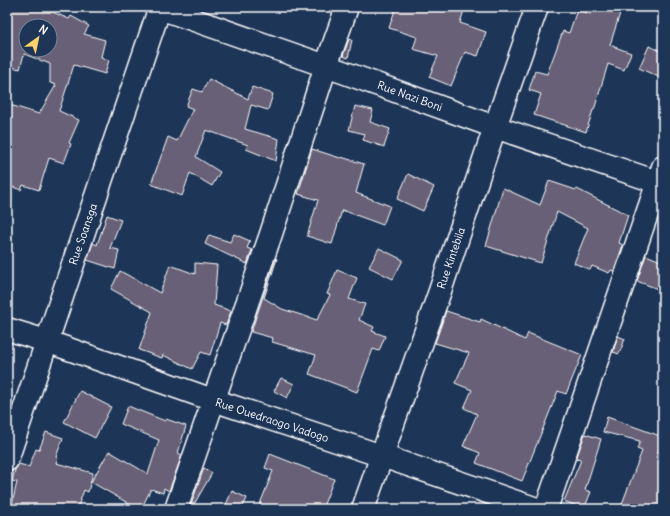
<svg xmlns="http://www.w3.org/2000/svg" width="670" height="516" font-family="Delius,sans-serif">
<style>
.building{fill:#676176;stroke:#fff;fill-rule:evenodd}
.lines{fill:none;stroke-linecap:round;stroke-linejoin:round}
.minor-casing{stroke:#fff;stroke-width:25}
.minor{stroke:#1d3557;stroke-width:22}
.labels{text-anchor:middle;dominant-baseline:central;stroke-width:3;stroke-linejoin:round;paint-order:stroke}
.street-label{font-size:11px;fill:#fff;stroke:#1d3557}
</style>
<rect width="100%" height="100%" fill="#1d3557"/>
<filter id="ink" filterUnits="userSpaceOnUse"><feTurbulence type="fractalNoise" baseFrequency=".025" numOctaves="2"/><feDisplacementMap in="SourceGraphic" scale="8" xChannelSelector="R" yChannelSelector="G"/><feConvolveMatrix kernelMatrix="1 2 1 2 8 2 1 2 1" color-interpolation-filters="sRGB"/></filter>
<g filter="url(#ink)">
<g class="building">
<path d="M7 7H41L69 19 71 16 89 26 84 34 105 40 101 57 109 60 105 74 74 65 59 111 79 120 69 143 71 144 64 163 49 158 39 190 23 185 21 190 7 185V104L39 114 56 85 50 83V64L24 54 20 69 7 66ZM26 26H50V50H26Z"/>
<path d="M396 7H465L460 23 486 32 478 56 465 52 451 86 429 77 438 56 413 49 417 37 389 28Z"/>
<path d="M593 7H622L610 45 631 53 624 70 608 64 594 110H593L586 132 534 115 541 94 529 90 535 71 547 74 563 31 569 33 577 10 591 14Z"/>
<path d="M349 39 352 40 348 58 343 56Z"/>
<path d="M649 46 663 52V79L639 68Z"/>
<path d="M209 79 248 99 252 87 273 94 268 110 251 105 245 129 279 139 276 161 246 149 248 145 206 130 196 157 220 172 212 186 190 173 182 196 151 184 168 137 177 141 193 109 186 106 193 89 202 92Z"/>
<path d="M355 106 373 110 370 122 390 129 384 147 363 140 365 134 349 130Z"/>
<path d="M312 149 340 158 341 157 364 164 356 193 390 206 383 225 342 210 332 244 307 236 318 200 298 194Z"/>
<path d="M408 174 434 187 423 211 397 199Z"/>
<path d="M549 181 576 190 577 189 628 215 619 243 623 245 614 271 611 270 609 273 592 266 590 270 574 263 588 228 557 212 541 263 486 246 503 188 540 205Z"/>
<path d="M107 215 121 220 110 248 119 250 115 269 87 260 93 243 97 245Z"/>
<path d="M234 234 250 241 247 248 252 250 247 264 205 244 209 235 230 242Z"/>
<path d="M379 248 403 260 393 279 369 267Z"/>
<path d="M646 255 663 262V291L637 281Z"/>
<path d="M276 258 277 259 264 298 282 309 317 320 330 295 327 294 337 270 357 278 349 299 365 304 359 320 374 327 372 331 385 336 379 351 373 349 357 392 309 374 316 355 272 342 273 338 251 332Z"/>
<path d="M195 263 217 265 214 305 231 311 226 325 220 323 210 355 201 352 192 369 163 355 162 358 139 350 152 312 111 289 120 271 160 293 170 265 195 274Z"/>
<path d="M446 311 480 322 481 319 525 340 528 333 582 355 566 394 558 391 522 481 476 463 480 453 463 446 477 414 464 408 472 390 455 383 469 353 435 343Z"/>
<path d="M618 336 625 339 619 354 613 352Z"/>
<path d="M281 378 294 384 287 398 274 391Z"/>
<path d="M80 391 111 407 95 438 64 422Z"/>
<path d="M128 406 165 421 166 419 186 426 178 453 182 455 169 491 164 488 163 493 151 489 141 509H139L125 502H126L91 482 109 451 148 474 159 440 121 424Z"/>
<path d="M607 417 663 437 656 458 663 460V509H620L642 451 637 449 640 441 603 432Z"/>
<path d="M46 432 63 438 56 457 58 458 56 463 93 473 88 492 84 490 77 509H11L17 482 12 481 15 470 19 464 29 467 36 449 39 450Z"/>
<path d="M585 434 601 439 585 490 591 492 584 509 564 501 581 460 576 459Z"/>
<path d="M270 454 334 479 322 509H258L273 471 265 468Z"/>
<path d="M204 468 212 473 193 506 191 505Z"/>
<path d="M232 491 247 498 242 509H224Z"/>
</g>
<g class="lines">
<defs>
<g id="minor">
<path d="M157 7 326 66 495 127 663 184"/>
<path d="M7 329 46 341 213 400 382 456 537 509"/>
<path d="M7 460C57 309 109 158 160 7"/>
<path d="M176 509 271 234 326 66 347 7"/>
<path d="M363 509 440 291 495 127 537 7"/>
<path d="M546 509 663 167"/>
</g>
</defs>
<use href="#minor" class="minor-casing"/>
<use href="#minor" class="minor"/>
</g>
</g>
<g class="labels">
<g class="street-label">
<text transform="translate(410 96) rotate(20)">Rue Nazi Boni</text>
<text transform="translate(83 234) rotate(-71)">Rue Soansga</text>
<text transform="translate(451 258) rotate(-71)">Rue Kintebila</text>
<text transform="translate(272 420) rotate(18)">Rue Ouedraogo Vadogo</text>
</g>
</g>
<rect width="670" height="516" fill="none" stroke="#1d3557" stroke-width="24"/>
<rect x="12" y="12" width="646" height="492" fill="none" stroke="#fff" stroke-width="1.5" filter="url(#ink)"/>
<g transform="translate(38 38) rotate(33)"><circle r="19" fill="#1d3557" stroke="#77869a"/>
<path d="M0-3L7 15L0 10L-7 15Z" fill="#ffd166"/>
<text y="-6" font-size="11" font-weight="bold" text-anchor="middle" fill="#ffffff">N</text>
</g>
</svg>
